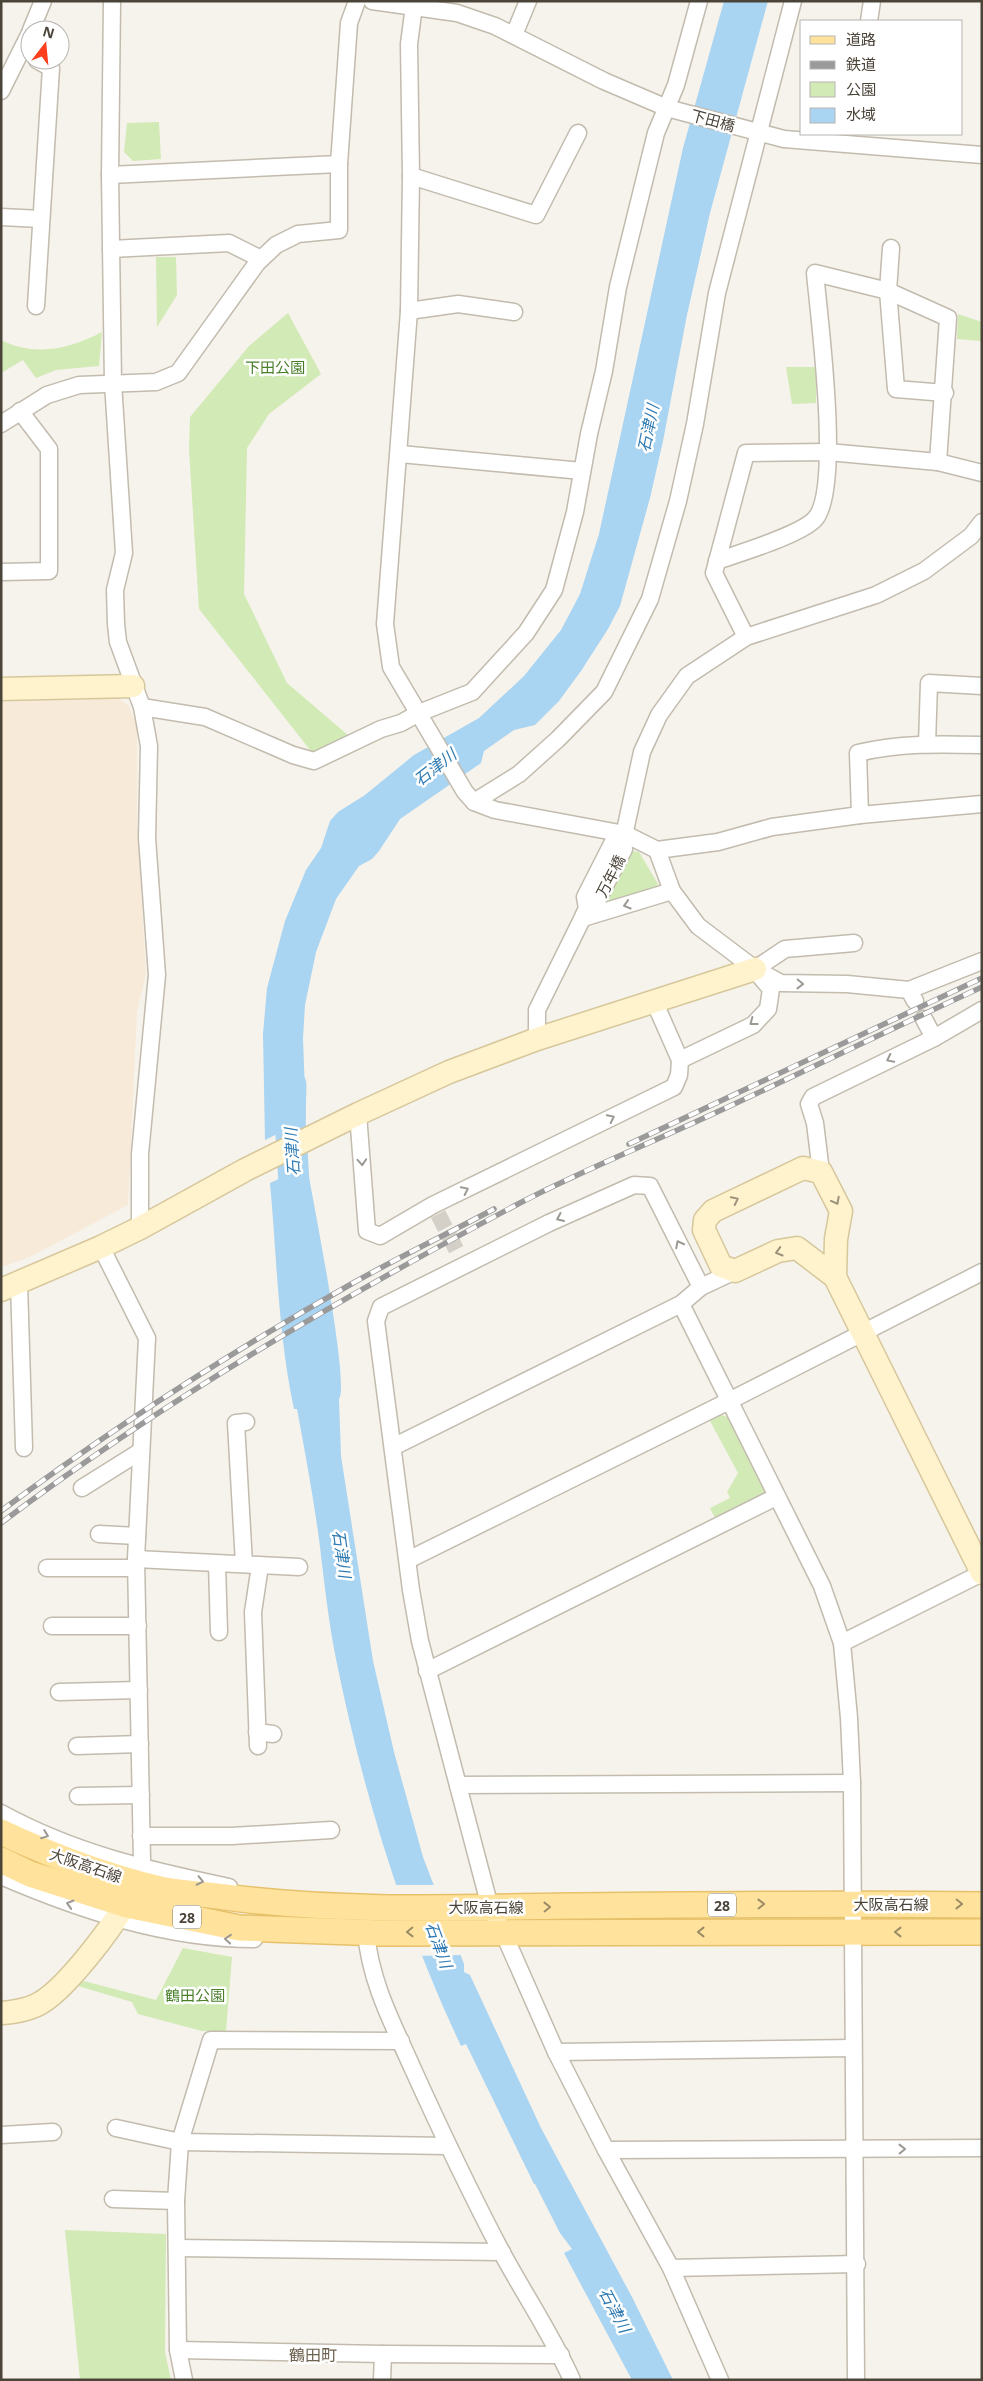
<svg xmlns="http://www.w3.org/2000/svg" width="983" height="2381" font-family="'Noto Sans','Noto Sans JP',sans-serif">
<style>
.commercial{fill:#f7ead8}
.green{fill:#d2eab5}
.water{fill:#a9d4f2}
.pier{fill:#f6f3ec}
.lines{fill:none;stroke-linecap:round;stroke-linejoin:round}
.river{stroke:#a9d4f2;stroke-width:31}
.street-tunnel{stroke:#d4d0c8;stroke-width:16;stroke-dasharray:16 8;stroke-linecap:butt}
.street-casing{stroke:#c2bbae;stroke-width:19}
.secondary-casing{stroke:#d6c79b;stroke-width:25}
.primary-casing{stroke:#e6c16a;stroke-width:28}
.street{stroke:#fff;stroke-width:16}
.secondary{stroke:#fff3cd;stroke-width:22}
.primary{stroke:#ffe39c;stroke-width:25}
.rail-casing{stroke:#9a9a9a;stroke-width:5.5}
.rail{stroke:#fff;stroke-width:4;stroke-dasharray:11;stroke-linecap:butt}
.oneway{stroke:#9c9892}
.oneway2{stroke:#9c937c}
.oneway3{stroke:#9c8c66}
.labels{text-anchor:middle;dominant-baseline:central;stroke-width:5;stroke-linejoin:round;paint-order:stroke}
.shield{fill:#fff;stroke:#817c74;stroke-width:1}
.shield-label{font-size:14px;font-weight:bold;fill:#4b4439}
.street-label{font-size:15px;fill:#4b4439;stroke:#fff}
.park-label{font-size:15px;fill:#4a7f2a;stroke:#fff}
.water-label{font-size:16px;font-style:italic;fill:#2e7ab2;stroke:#fff}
.neighbourhood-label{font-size:16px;fill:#6e6250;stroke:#fff}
</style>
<rect width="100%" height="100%" fill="#f6f3ec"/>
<path class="commercial" d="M118 698 129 706 137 728V822L146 974 137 1012 128 1205 28 1258 1 1267V702Z"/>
<g class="green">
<path d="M159 122 161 159 133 161 124 152 127 123Z"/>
<path d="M156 257H176L177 295 157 327Z"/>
<path d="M288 313 321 374 269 414 247 448 244 594 287 683 349 736 314 755 199 609 189 449 190 417 249 346Z"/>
<path d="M958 314 982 322 981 341 957 339Z"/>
<path d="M102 332 99 366 56 370 36 378 23 360 1 373V340C35 357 70 349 102 332Z"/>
<path d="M786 367H816V403L792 404Z"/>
<path d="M632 851 639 852 658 884 656 890 604 904Z"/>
<path d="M721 1415 728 1417 765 1490 762 1497 716 1520 710 1508 730 1498 727 1492 738 1473 710 1421Z"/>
<path d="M183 1948 232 1957 226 2031H202L138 2014 132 2002 78 1986 84 1981 156 2000Z"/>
<path d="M65 2230 166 2234 165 2352 171 2380H80Z"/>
</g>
<g class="water">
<path d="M724 1H768L710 213 687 315 663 441 650 498 620 606 608 629 581 671 559 701 535 725 514 730 484 751 481 763 400 819 379 851 372 859 359 866 336 899 316 952 305 1005 303 1038 306 1120 265 1140 263 1034 267 988 285 921 306 870 321 848 330 821 338 812 365 795 414 755 479 718 524 676 561 630 580 594 599 534 683 148Z"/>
<path d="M307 1166C312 1196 350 1384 339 1399L341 1456 373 1661 394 1752 423 1857 464 1964V1972L470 1975 541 2128 632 2297 673 2380H632L564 2253 572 2249 560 2233 535 2184H534L466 2044 461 2046C403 1923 363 1793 336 1659 328 1619 324 1579 319 1539 313 1495 305 1452 297 1409H294C278 1334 277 1259 270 1183Z"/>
</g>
<path class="pier" d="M393 1885H437L463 1955 418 1956Z"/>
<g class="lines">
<path class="river" d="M291 1085 290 1119 296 1215"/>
<path class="street-tunnel" d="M438 1214 458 1253"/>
<defs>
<g id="street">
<path d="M112 1 110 175 113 383 124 553 115 590 116 624 118 642 142 707 149 746 147 838 157 975 140 1154V1228"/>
<path d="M372 1 457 13 495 26 604 81 667 108 784 139 982 155"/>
<path d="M414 6 409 44 411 176 409 311 385 624 391 667 465 792 474 802 495 810 625 834 657 850 718 842 772 827 860 815 982 804"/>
<path d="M869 21 872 1"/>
<path d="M31 30 43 1"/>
<path d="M514 35 528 1"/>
<path d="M1 91 30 33"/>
<path d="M110 175 339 164"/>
<path d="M411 176 536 215 578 133"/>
<path d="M1 217 41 219"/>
<path d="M891 248 888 291 896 389 945 393"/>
<path d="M111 249 229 243 261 259"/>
<path d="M36 306 51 68 37 60"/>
<path d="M409 311 458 304 514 312"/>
<path d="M1 424 47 395 79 385 156 382 178 373 257 263 276 245 298 234 339 230V164L349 23 357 1"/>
<path d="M400 454 582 471"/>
<path d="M717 561C740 553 800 535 815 519 842 489 819 317 815 273L888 291 948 318 938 462"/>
<path d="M1 572 49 571V449L20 411"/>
<path d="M746 637 714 573 746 453 828 452 938 462 982 473"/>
<path d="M142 707 205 717 293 755 314 761 381 729 401 723 419 713 472 692 526 633 554 590 575 512 589 434 604 371 618 287 656 133 676 85 699 1"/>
<path d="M927 744 929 683 982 686"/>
<path d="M474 802 519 774 558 739 604 692 650 599 678 501 695 424 717 293 793 1"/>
<path d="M860 815 858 753C899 743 940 744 982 745"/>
<path d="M657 850 672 891 698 926 755 969 781 983 847 984 909 990 915 1001"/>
<path d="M587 908 585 897 613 842 623 840"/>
<path d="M583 918 672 891"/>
<path d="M755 969 785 949 854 943"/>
<path d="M909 990 982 961"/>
<path d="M924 1019 934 1038"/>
<path d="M537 1039V1010L582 919 587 908 596 903 624 849 623 840 642 752 659 715 687 676 746 637 876 595 924 571 971 536 982 522"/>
<path d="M680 1060 753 1025 768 1009 771 989 759 975"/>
<path d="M358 1114 367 1231 380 1236 433 1205 674 1087 679 1075 680 1060 654 1001"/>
<path d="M821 1172 815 1123 809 1104 813 1097 934 1038 982 1010"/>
<path d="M101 1247 147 1338 136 1559 142 1861 136 1882"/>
<path d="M19 1283 24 1448"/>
<path d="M701 1287 650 1186 634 1185 549 1223 381 1307 376 1321 411 1590 420 1641 490 1907 503 1932 556 2052 606 2150 671 2268 720 2380"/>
<path d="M681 1304 822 1586 842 1643 849 1718 852 1783 856 2380"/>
<path d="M393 1447 681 1304 701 1287 735 1271"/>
<path d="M82 1488 141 1451"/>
<path d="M99 1534 137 1536"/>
<path d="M136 1559 299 1567"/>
<path d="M408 1560 729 1401 982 1272"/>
<path d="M217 1564 219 1632"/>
<path d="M244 1564 236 1423 246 1422"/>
<path d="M47 1568H136"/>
<path d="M52 1626H138"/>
<path d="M842 1643 982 1573"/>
<path d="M427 1671 776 1497"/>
<path d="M59 1692 139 1690"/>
<path d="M257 1732 273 1734"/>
<path d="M77 1746 140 1744"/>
<path d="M258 1746 253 1612 260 1566"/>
<path d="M458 1785 852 1783"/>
<path d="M78 1796 141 1795"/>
<path d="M1 1813C74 1853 148 1870 229 1887"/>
<path d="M141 1836H232L331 1830"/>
<path d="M1 1876C80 1910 167 1939 254 1939"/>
<path d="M366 1932C370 1981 392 2022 412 2067 440 2129 469 2190 501 2251 524 2294 552 2335 572 2380"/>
<path d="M556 2052 853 2048"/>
<path d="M116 2128 180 2142 448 2146"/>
<path d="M1 2135 53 2132"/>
<path d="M606 2150 982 2148"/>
<path d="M113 2199 176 2201"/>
<path d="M177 2248 502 2252"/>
<path d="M671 2268 857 2264"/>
<path d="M178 2350 383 2354 561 2355"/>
<path d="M184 2380 178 2350 176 2201 180 2142 211 2040 401 2041"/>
<path d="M382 2380 383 2354"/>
</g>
<g id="secondary">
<path d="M1 689 133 686"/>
<path d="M835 1277 836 1239 841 1211 821 1172 803 1168 713 1211 705 1220 704 1230 721 1266 735 1271 778 1251 797 1248 835 1277 982 1573"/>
<path d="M1 1290 101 1247 140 1228 245 1170 358 1114 449 1072 537 1039 755 969"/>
<path d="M1 2013C15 2012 30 2010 42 2002 68 1986 122 1917 133 1888"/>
</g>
<g id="primary">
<path d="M1 1832C52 1856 106 1876 160 1889 181 1893 203 1894 225 1897 338 1912 454 1908 568 1906 706 1905 844 1903 982 1905"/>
<path d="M1 1860 30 1874 127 1905 239 1928 381 1933 982 1932"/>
</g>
</defs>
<use href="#street" class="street-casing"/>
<use href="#secondary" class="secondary-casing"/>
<use href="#primary" class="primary-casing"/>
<use href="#street" class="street"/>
<use href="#secondary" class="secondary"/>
<use href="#primary" class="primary"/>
<defs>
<g id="rail">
<path d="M629 1144 982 978"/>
<path d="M1 1511C114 1427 231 1352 353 1283 399 1257 447 1234 494 1209"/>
<path d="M1 1523C163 1401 339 1299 518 1204 583 1170 651 1143 717 1112 805 1071 893 1028 982 987"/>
</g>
</defs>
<use href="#rail" class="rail-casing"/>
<use href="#rail" class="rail"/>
</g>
<defs><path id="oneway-chevron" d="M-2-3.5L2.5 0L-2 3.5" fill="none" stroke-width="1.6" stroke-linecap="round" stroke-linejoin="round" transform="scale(1.25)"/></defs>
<g class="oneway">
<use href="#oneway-chevron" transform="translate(627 905) rotate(163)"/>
<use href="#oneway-chevron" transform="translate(800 984) rotate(1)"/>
<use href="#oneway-chevron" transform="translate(753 1022) rotate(143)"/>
<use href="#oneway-chevron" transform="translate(890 1059) rotate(154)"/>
<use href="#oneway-chevron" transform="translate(611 1118) rotate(-26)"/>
<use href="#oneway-chevron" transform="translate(362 1162) rotate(86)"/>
<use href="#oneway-chevron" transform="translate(465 1190) rotate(-26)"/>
<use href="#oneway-chevron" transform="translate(560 1218) rotate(156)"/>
<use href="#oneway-chevron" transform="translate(679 1244) rotate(-117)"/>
<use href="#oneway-chevron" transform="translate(45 1835) rotate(21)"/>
<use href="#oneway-chevron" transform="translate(200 1881) rotate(12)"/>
<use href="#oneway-chevron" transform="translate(70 1904) rotate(-164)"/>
<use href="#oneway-chevron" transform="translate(228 1939) rotate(-175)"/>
<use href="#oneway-chevron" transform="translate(902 2149) rotate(-1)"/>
</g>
<g class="oneway2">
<use href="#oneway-chevron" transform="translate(735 1200) rotate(-26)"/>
<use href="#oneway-chevron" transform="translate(836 1201) rotate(62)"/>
<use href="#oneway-chevron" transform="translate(779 1252) rotate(164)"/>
</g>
<g class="oneway3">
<use href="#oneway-chevron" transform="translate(761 1904) rotate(-1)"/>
<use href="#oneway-chevron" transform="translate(959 1904) rotate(1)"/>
<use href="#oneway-chevron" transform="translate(547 1907) rotate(-1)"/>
<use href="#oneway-chevron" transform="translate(410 1932) rotate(179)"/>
<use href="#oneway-chevron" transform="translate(701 1932) rotate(-180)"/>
<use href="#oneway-chevron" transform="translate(898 1932) rotate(180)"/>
</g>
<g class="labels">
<g class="shield">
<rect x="708" y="1893.5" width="28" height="23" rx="4"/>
<rect x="173" y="1905.5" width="28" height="23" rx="4"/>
</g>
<g class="shield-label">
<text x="722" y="1905">28</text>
<text x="187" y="1917">28</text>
</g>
<g class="street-label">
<text transform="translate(713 120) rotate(15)">下田橋</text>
<text transform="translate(610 876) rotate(-63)">万年橋</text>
<text transform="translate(86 1865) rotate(19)">大阪高石線</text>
<text x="891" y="1904">大阪高石線</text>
<text x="486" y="1907">大阪高石線</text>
</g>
<g class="park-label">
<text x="275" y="367">下田公園</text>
<text x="195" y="1995">鶴田公園</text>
</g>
<g class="water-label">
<text transform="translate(648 428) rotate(-78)">石津川</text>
<text transform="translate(435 767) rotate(-38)">石津川</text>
<text transform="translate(292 1152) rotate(-94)">石津川</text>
<text transform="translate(342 1554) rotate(82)">石津川</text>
<text transform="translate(439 1945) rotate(70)">石津川</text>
<text transform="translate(615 2310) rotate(62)">石津川</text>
</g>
<g class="neighbourhood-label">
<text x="313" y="2355">鶴田町</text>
</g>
</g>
<rect width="983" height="2381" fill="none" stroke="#4b4439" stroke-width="5"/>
<rect x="800" y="20" width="162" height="115" fill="#ffffff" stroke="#b7b4b0"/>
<rect x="810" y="36" width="25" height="8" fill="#ffe39c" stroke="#b7b4b0"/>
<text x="846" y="45" font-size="15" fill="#4b4439">道路</text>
<rect x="810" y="61" width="25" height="8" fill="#9a9a9a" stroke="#b7b4b0"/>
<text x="846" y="70" font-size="15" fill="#4b4439">鉄道</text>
<rect x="810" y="82" width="25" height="15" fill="#d2eab5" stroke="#b7b4b0"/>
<text x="846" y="95" font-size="15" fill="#4b4439">公園</text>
<rect x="810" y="108" width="25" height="15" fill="#a9d4f2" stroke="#b7b4b0"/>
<text x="846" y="120" font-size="15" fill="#4b4439">水域</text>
<g transform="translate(45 45) rotate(16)"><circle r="24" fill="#ffffff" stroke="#b7b4b0"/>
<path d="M0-4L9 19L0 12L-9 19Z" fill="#fc3f1d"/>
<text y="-8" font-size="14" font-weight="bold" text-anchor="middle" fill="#4b4439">N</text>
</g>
</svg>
